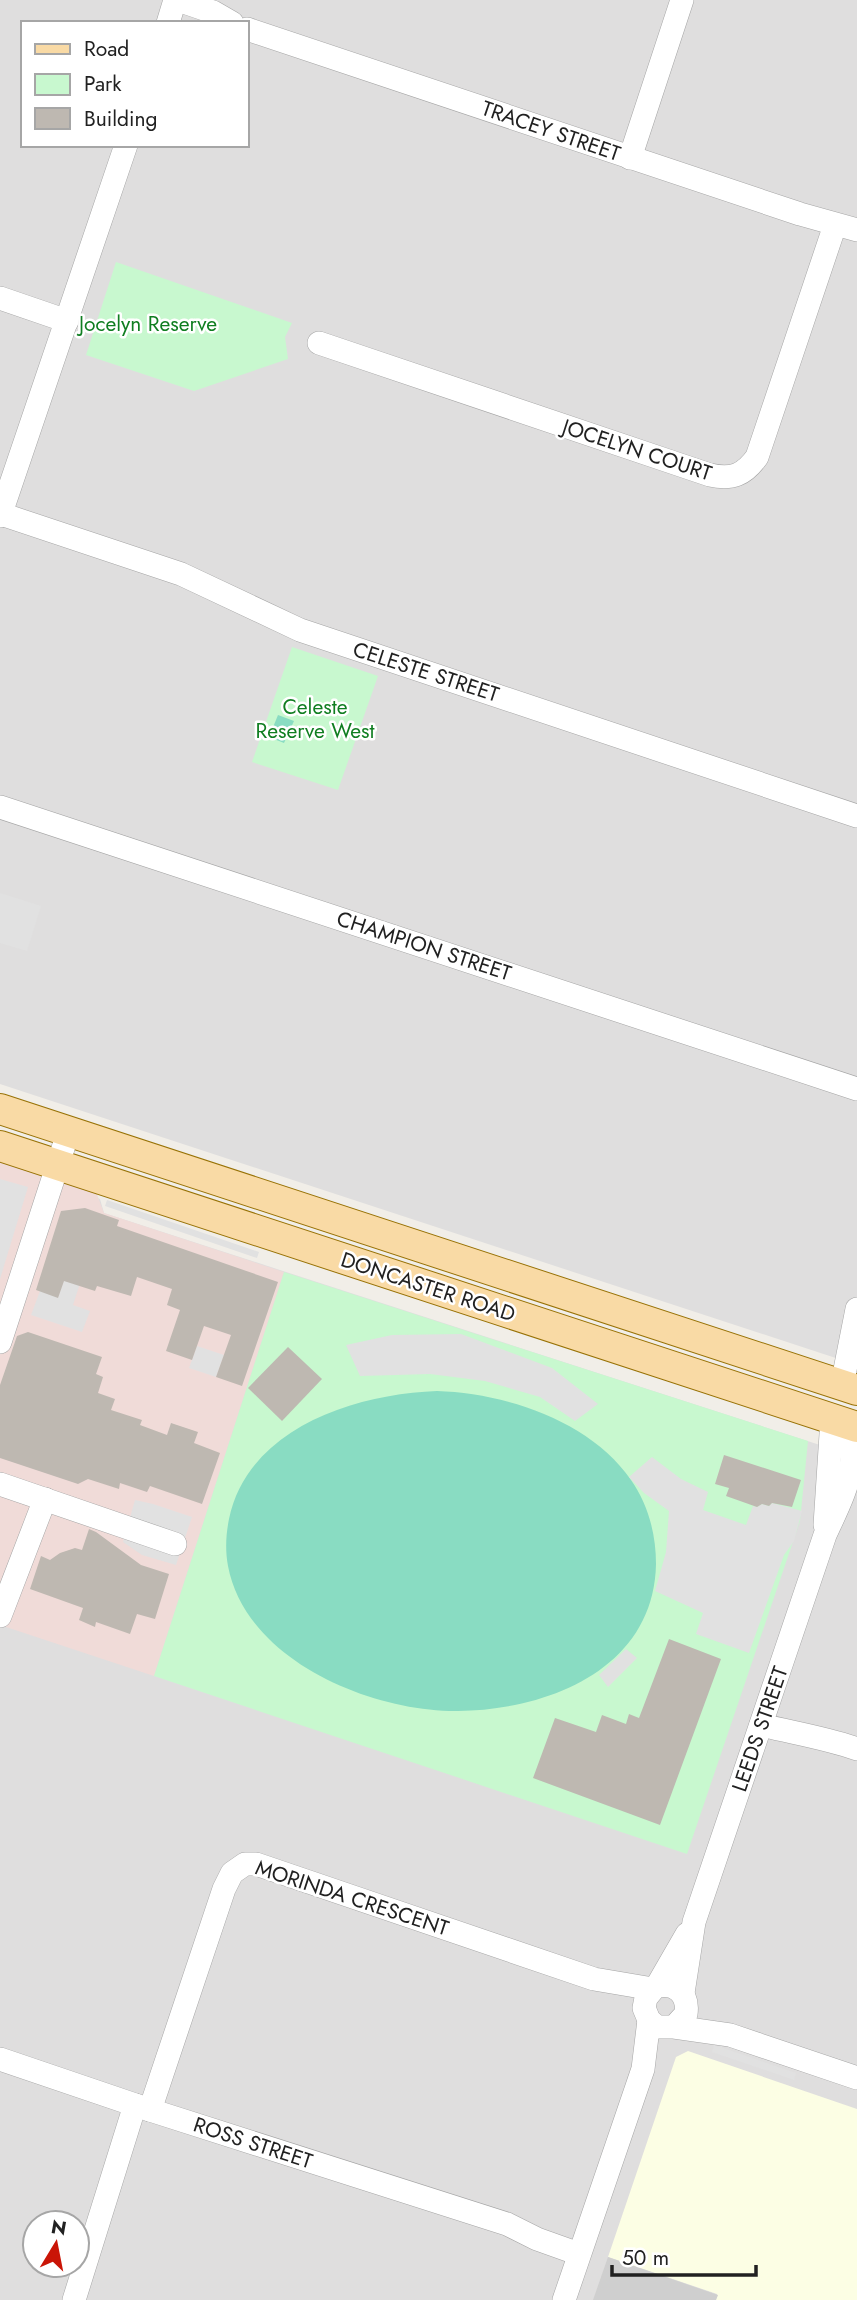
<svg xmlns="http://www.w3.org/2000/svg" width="857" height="2300" font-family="Jost,sans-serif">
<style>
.residential{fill:#dfdede;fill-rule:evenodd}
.commercial{fill:#f0dbd8}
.education{fill:#fcfee4}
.religious{fill:#cfcfcf}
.park{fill:#c8f8cf}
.pitch{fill:#89dcc2}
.parking{fill:#e1e1e1}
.building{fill:#beb8b1}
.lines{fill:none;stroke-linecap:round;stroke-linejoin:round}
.minor-casing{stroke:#a5a5a5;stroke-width:24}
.major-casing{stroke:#987206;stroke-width:32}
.minor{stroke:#fff;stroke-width:23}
.major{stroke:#f9daa5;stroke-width:30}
.labels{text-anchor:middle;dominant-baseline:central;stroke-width:5;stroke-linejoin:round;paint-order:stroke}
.street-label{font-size:21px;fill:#212121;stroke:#fff}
.park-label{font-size:21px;fill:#107e21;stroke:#fff}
</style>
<rect width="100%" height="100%" fill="#f1eee8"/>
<g class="residential">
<path d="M0 0H857V1365L0 1084ZM23 23H247V145H23Z"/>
<path d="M0 1158 100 1199 104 1213 857 1457V2300H0ZM35 2223H77V2265H35Z"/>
</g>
<path class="commercial" d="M0 1158 95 1189 104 1213 284 1272 154 1676 0 1625Z"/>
<path class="education" d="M688 2051 857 2109V2300H716L717 2294 608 2257 676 2057Z"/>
<path class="religious" d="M608 2257 718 2295 716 2300H593Z"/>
<g class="park">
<path d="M116 262 292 323 285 337 288 359 194 391 86 355Z"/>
<path d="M292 647 378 676 338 790 252 762Z"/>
<path d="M284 1272 808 1441 800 1521 687 1854 154 1676Z"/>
</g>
<g class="pitch">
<path d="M278 715 294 721 284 743 269 737Z"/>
<path d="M437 1391C505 1393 591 1421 631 1480 648 1504 656 1534 656 1564 654 1669 548 1710 458 1711 372 1712 246 1661 228 1566 225 1550 226 1534 229 1519 248 1428 355 1394 437 1391Z"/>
</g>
<g class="parking">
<path d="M0 893 41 906 27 951 0 943Z"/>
<path d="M0 1179 28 1187 0 1279Z"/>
<path d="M107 1200 259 1252 257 1258 105 1206Z"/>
<path d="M69 1266 84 1271 73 1305 90 1311 82 1332 31 1315 40 1291 58 1297Z"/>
<path d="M461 1334 552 1368 598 1404 575 1421 540 1397 485 1381 430 1374 360 1376 346 1345 392 1335Z"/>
<path d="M197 1346 224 1355 216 1377 189 1368Z"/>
<path d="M652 1457 681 1479 708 1492 703 1510 746 1525 753 1506 757 1507 762 1504 769 1506 772 1503 802 1511 794 1541 784 1555 749 1653 696 1634 703 1613 655 1591 666 1552 669 1511 644 1493 629 1477Z"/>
<path d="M135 1500 153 1504 192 1517 176 1565 142 1555 123 1542Z"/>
<path d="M626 1649 637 1658 608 1687 599 1675Z"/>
<path d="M714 2045 796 2073 794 2080 712 2052Z"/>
</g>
<g class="building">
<path d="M85 1208 119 1220 117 1226 278 1282 242 1386 216 1377 231 1335 204 1326 192 1360 166 1351 180 1310 167 1305 172 1289 137 1277 131 1296 97 1286 95 1291 64 1281 58 1298 36 1290 61 1211Z"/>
<path d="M28 1332 102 1357 96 1374 103 1377 98 1393 115 1399 111 1410 142 1420 140 1425 167 1435 171 1423 198 1432 194 1443 220 1453 202 1504 150 1486 147 1492 120 1483 119 1489 88 1479 78 1484 0 1458V1385L17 1336Z"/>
<path d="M288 1347 322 1379 282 1421 248 1388Z"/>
<path d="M724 1455 801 1480 792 1507 772 1503 769 1506 762 1504 757 1507 726 1496 729 1488 715 1484Z"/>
<path d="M89 1529 96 1532 141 1565 169 1574 155 1619 137 1614 130 1634 96 1622 95 1627 79 1620 83 1608 30 1589 41 1556 50 1560 60 1553 75 1548 82 1550Z"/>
<path d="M669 1639 721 1659 660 1825 533 1778 555 1718 596 1732 602 1715 626 1724 629 1714 639 1718Z"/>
</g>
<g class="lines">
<defs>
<g id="minor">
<path d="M178 0 213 12 232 23"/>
<path d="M168 23 175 0"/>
<path d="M247 29 800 214 857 230"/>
<path d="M630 158 682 0"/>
<path d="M0 298 67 321"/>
<path d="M319 343 710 475C732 480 744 475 757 457L835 225"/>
<path d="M1 514 181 574 300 630 857 816"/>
<path d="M0 516 126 145"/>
<path d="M0 807 857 1089"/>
<path d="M0 1342 68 1133"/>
<path d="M842 1385 857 1309"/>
<path d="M0 1484 175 1544"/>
<path d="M825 1525 832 1419"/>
<path d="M0 1616 45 1499"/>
<path d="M761 1725C793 1733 826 1738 857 1749"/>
<path d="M657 1986 687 1934"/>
<path d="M683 1993 694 1922 825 1535C836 1511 849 1486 852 1460 853 1448 852 1437 852 1425"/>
<path d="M674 2027 686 2014C689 1993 674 1981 655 1987L646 1998 644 2008 649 2020 657 2027H674L730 2035 857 2078"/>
<path d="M0 2059 150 2110 507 2224 537 2239 579 2254"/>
<path d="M150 2110 224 1889 232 1873 245 1864H256L594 1979 653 1989"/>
<path d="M74 2300 135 2105"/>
<path d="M564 2300 643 2069 649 2020"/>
</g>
<g id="major">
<path d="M0 1109 857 1390"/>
<path d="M0 1146 857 1427"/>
</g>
</defs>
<use href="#minor" class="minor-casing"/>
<use href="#major" class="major-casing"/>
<use href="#minor" class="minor"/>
<use href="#major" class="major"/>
</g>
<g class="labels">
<g class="street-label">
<text transform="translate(551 131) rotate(19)">TRACEY STREET</text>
<text transform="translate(637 450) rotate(18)">JOCELYN COURT</text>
<text transform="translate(426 672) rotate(18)">CELESTE STREET</text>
<text transform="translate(424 946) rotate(18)">CHAMPION STREET</text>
<text transform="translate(428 1287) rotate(18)">DONCASTER ROAD</text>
<text transform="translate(760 1729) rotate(-71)">LEEDS STREET</text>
<text transform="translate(352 1898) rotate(18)">MORINDA CRESCENT</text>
<text transform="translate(253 2143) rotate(18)">ROSS STREET</text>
</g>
<g class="park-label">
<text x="148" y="324">Jocelyn Reserve</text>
<text x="315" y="707">Celeste<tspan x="315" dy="24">Reserve West</tspan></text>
</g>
</g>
<rect x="21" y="21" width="228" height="126" fill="#ffffff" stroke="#a6a6a6" stroke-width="2"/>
<rect x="35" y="44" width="35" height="10" fill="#f9daa5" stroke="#a6a6a6" stroke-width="2"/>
<text x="84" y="56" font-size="21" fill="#212121">Road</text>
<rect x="35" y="74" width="35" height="21" fill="#c8f8cf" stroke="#a6a6a6" stroke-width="2"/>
<text x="84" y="91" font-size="21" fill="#212121">Park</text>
<rect x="35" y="108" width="35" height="21" fill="#beb8b1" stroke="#a6a6a6" stroke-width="2"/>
<text x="84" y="126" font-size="21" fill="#212121">Building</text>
<g transform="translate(56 2244) rotate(10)"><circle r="33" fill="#ffffff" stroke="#a6a6a6" stroke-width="2"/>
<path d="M0-5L12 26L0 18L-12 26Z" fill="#ca1507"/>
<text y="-10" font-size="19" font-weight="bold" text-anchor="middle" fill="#212121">N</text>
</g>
<path d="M612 2265v10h144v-10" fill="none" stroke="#212121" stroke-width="3.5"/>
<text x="622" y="2265" font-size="21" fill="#212121" stroke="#ffffff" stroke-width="5" paint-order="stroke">50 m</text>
</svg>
